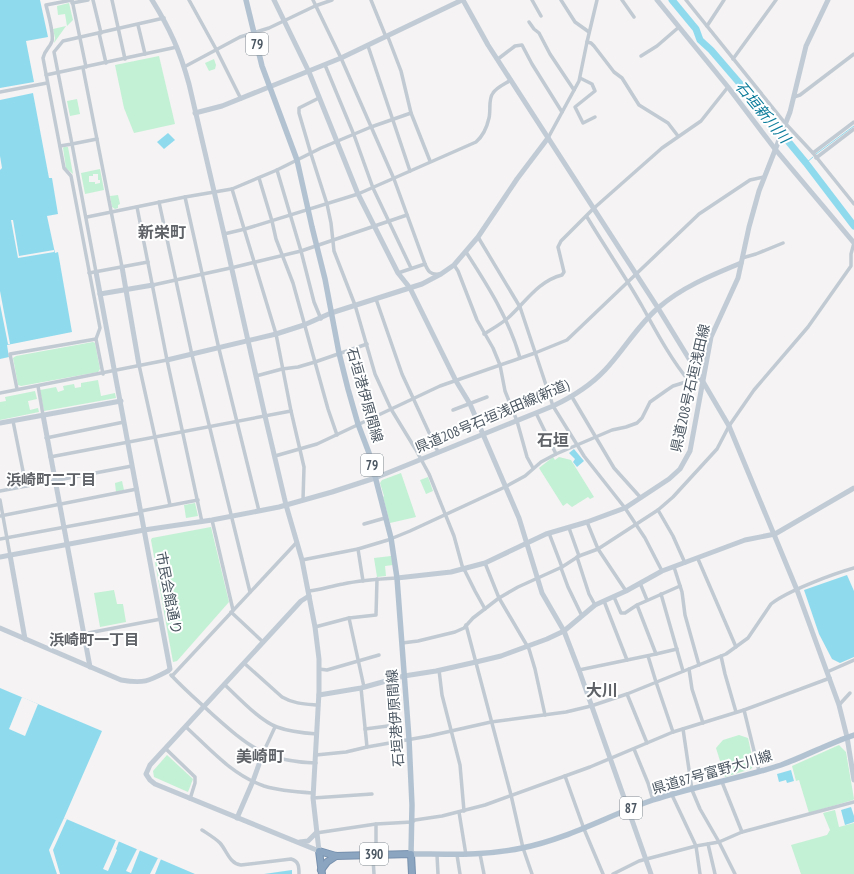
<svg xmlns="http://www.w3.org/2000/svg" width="854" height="874" font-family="'PT Sans Narrow','Noto Sans JP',sans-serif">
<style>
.green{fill:#c3f1d5;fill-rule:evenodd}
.water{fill:#90daee}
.pier{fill:#f5f3f3}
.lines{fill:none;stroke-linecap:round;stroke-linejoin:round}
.stream{stroke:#90daee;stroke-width:1}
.river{stroke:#90daee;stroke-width:7}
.highway-casing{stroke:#7690ad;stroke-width:8}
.street{stroke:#c1cad2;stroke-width:3.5}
.secondary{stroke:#c1cbd6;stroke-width:5}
.primary{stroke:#b3c2d1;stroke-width:5.5}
.highway{stroke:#8ba5c1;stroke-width:6}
.labels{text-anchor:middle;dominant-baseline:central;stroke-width:4;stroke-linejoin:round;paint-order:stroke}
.shield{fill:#fff;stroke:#808990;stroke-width:1}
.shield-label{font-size:13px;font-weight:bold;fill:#4a5661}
.street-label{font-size:14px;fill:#4a5661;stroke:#fff}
.water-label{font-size:15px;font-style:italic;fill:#0c7c9b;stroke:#fff}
.neighbourhood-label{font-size:15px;font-weight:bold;fill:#5f6368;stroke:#fff}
.quarter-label{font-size:16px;font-weight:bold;fill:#5f6368;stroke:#fff}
</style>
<rect width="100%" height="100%" fill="#f5f3f3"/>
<g class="green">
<path d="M69 3 73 20 67 26 65 14 58 15 57 6Z"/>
<path d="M66 26 54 43 55 38 53 29Z"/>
<path d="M159 56 175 124 134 133 124 108 115 65Z"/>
<path d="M214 59 216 65 215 69 209 71 205 63Z"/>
<path d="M77 99 80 114 70 116 67 101Z"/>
<path d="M64 147H68L73 174 66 168 63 148Z"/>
<path d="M100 169 104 190 85 194 81 173ZM93 174H98V180H100V183L95 184V182H89V176H93Z"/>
<path d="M118 195 120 204 118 205V208L115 209 112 207 110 196Z"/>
<path d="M93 342 95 343 100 369 98 372 21 386 18 385 13 358 16 356Z"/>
<path d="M98 380 101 396 115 393 116 398 44 411 40 390 56 387 58 392 64 390 63 386 74 384 75 388 81 387V383Z"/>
<path d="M35 391 37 399 28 401 30 410 38 408 39 412 0 420V402L6 401 5 397Z"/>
<path d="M553 457 555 460 559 457 571 460 594 497 590 499 588 497 572 507 567 503 563 506 539 468Z"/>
<path d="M401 473 416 517 390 523 383 497 384 496 380 483 382 480Z"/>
<path d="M428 477 433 491 426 494 420 480Z"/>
<path d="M122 481 124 490 116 492 115 483Z"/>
<path d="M195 503 198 516 186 518 184 505Z"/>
<path d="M211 527 229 602 177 661 173 662 151 540 152 538Z"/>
<path d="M391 556 393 565 385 566 386 576 377 577 374 558Z"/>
<path d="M114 590 117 604H123L126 622 100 627 94 593Z"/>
<path d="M739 735 748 738 754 765 751 769 725 777 716 748 723 740Z"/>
<path d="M839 745 846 752 854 799 853 800 809 813 799 780 796 781 792 766Z"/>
<path d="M167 755 193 779 188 792 154 777 153 771Z"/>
<path d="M835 810 839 827 854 823V874H801L791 845 827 835 830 830 823 813Z"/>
</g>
<g class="water">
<path d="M0 0H40L48 37 26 41 34 82 0 88Z"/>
<path d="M33 93 49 178H52L58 214 47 216 55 253 58 252 72 332 7 345 9 357 0 359V170L2 168 0 156V100Z"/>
<path d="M168 133 175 140 164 149 157 142Z"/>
<path d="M574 449 584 461 577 467 573 462 575 459 569 453Z"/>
<path d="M847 575 854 591V657L840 663 832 659 819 634 804 590Z"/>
<path d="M0 688 102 731 64 818 195 874H0Z"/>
<path d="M791 770 794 781 787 783 786 780 779 782 777 774Z"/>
<path d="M851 807 854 816V822L845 825 841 810Z"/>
<path d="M292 870V874H264Z"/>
</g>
<g class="pier">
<path d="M11 220H13L19 256 54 250V252L18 258Z"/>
<path d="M0 291 10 344H8L0 304Z"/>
<path d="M22 697 38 704 25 736 9 729Z"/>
<path d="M64 818 67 819 53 850 60 874H57L49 850Z"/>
<path d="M116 840 119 841 116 849 117 850 108 871 103 869Z"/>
<path d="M137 849 140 850 131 873 126 871Z"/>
<path d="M158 858 161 859 155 874H150Z"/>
</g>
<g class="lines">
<g class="stream">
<path d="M816 154 854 126"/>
<path d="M806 163 813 157"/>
</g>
<path class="river" d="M672 0 696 29 700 40 711 50 754 100 806 163 854 226"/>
<defs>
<g id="highway">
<path d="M321 870 327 862 336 856"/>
<path d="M322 874 319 851 336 856 411 854 412 874"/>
</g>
</defs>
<use href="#highway" class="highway-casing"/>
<g class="street">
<path d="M72 0 46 5C48 14 54 33 52 41 50 48 45 49 43 58L64 168 71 176 100 328 96 339 103 374"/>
<path d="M72 0 86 67"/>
<path d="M93 0 101 33"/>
<path d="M112 0 125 59"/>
<path d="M189 0 216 49 241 99"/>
<path d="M313 0 341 58 394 179 425 264C428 271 430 275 439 274"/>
<path d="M371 0 386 37"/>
<path d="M532 0 541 16"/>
<path d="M561 0 575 22 589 32"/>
<path d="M622 0 634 17"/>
<path d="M686 0 785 123 813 153 854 204"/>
<path d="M72 3 88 0"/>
<path d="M529 22 534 29 539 33 550 54 574 90"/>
<path d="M138 25 145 54"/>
<path d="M707 26 724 0"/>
<path d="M99 33 106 63"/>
<path d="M388 37 401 71 411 113 430 161"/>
<path d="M587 42 591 43 594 46 614 72 622 78 639 105 668 123 678 136"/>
<path d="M368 46 410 171"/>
<path d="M641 56 657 46 679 27"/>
<path d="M498 59 515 46 522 45 532 64 562 112"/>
<path d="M733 59 776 0"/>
<path d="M325 65 354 135 373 188 411 268"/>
<path d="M184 67 240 37 269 28 315 6 332 0"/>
<path d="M83 68 122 267"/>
<path d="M46 75 177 47"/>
<path d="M580 78 592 84 595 91 575 107 583 123 595 117"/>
<path d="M0 92 47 83"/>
<path d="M794 97 800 95 854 54"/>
<path d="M319 98 299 108V113L311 154 327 204 331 223 334 251 355 305 375 374 391 409 416 450 429 474 454 536 463 569 465 571 475 591 485 609"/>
<path d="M548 138 579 81 587 42 597 0"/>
<path d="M60 146 72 144 54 52 63 41 164 18"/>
<path d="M813 153 854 122"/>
<path d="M816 158 854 129"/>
<path d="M277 170 301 251 314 302 321 319"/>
<path d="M259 178 272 221 276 239 293 283 328 409 337 435"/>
<path d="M232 189 276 334 291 411 304 467 303 500"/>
<path d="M185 197 219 349 259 511"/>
<path d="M159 202 192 355 250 592"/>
<path d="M137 207 167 360 202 522"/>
<path d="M87 217 185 197 232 189 277 170 321 148 371 127 411 113"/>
<path d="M587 217C605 247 625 276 642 306 656 331 670 358 689 381"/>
<path d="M224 234 245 229 358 194 476 142C483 136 487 127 489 118 491 110 488 99 493 93 497 87 505 84 511 80"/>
<path d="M478 237 520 307 553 406 584 456 625 508 645 538 662 571"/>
<path d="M466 252C488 286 509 319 520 358"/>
<path d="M742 258 756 254 783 243"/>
<path d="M454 265 458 271 477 320 493 348 500 365 505 391 517 421 527 457 533 468"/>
<path d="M96 272 72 144 97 139"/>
<path d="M89 273 148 262"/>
<path d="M398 273 425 264"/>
<path d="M153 285 235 267 301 251 407 215"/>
<path d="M376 299 402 374 438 452"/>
<path d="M484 334C492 329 501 324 508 318 525 303 538 281 562 275L564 272 558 247 561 241 593 209 662 148 701 121 728 87"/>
<path d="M139 365 170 505"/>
<path d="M256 376 282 369 298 367 315 362 367 344"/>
<path d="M38 386 43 415"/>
<path d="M17 389 10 354 96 339"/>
<path d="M0 393 167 360"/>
<path d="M572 397 614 468 641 498"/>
<path d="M453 410 487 397"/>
<path d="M536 413 556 454"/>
<path d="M13 421 26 486"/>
<path d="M46 438 124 422"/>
<path d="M275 456 317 444 440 386 535 353 567 340 699 214 750 180 764 177"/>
<path d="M50 457 291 411"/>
<path d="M0 491 132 466"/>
<path d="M0 500 10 555"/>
<path d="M658 510 673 536 685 563"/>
<path d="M141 511 198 500"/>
<path d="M0 516 137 489"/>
<path d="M212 520 233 610"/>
<path d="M587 522 598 549 626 591"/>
<path d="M364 524 385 518"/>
<path d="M569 528 579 556"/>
<path d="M549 533 562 567"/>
<path d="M0 539 141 513"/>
<path d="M358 549 363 581"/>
<path d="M577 557 589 594 595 605"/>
<path d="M698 559 736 647"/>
<path d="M302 560 358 549 388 540 410 531 505 487 525 476 541 462 556 454 612 430 626 427 637 423 642 418 650 402 667 390 673 386 689 381 702 380"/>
<path d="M485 563 499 598 529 649 535 669 545 715"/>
<path d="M674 567 682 592 685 615 699 665"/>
<path d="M561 568 568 587 582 616"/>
<path d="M640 583 647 600"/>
<path d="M309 591C320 590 331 586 343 584 361 580 379 579 397 578"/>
<path d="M661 594 683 671"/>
<path d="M614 597 621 613H625L637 605"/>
<path d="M604 601 627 660"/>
<path d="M231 612 263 642"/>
<path d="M349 618 364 687"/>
<path d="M466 625 511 795 523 848 532 874"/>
<path d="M315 627 349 618 376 615 377 579"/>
<path d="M83 634 161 619"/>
<path d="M402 643 418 641 455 632 464 628 473 618 499 598 518 587 562 567 579 556 598 549 658 510 673 497 717 449 729 426 754 390 808 327 851 266V254L854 243"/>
<path d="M656 654 677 649"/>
<path d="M648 656 656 682 673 732"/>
<path d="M721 656 725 674 736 712"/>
<path d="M244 663 282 697C294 704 305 704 318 705"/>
<path d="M319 669 327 670 379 655"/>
<path d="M689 669 692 689 703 723"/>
<path d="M439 670 442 695 460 765 464 811"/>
<path d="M579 670 656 654 637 605 680 586"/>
<path d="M827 672 854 660"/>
<path d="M171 675C184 689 198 701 211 713 247 745 265 762 316 763"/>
<path d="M172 676 297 542"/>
<path d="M224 684C238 697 260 721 277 727 290 732 303 733 317 734"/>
<path d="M361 688 367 747"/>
<path d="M627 694 647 743"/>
<path d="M839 705 850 693"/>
<path d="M744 710 759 771"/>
<path d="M186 727C210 749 232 775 264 786 280 791 297 792 313 793"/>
<path d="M365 729 388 726"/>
<path d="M683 729 692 790 700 809 719 842 735 874"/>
<path d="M166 749 195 777V783L190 799"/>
<path d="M634 749 648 783 653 800"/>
<path d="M263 753 275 727"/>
<path d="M316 755 346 752 367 747 429 736 491 722 566 712 591 706 627 694 726 654 748 638 771 604C787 591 833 574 854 568"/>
<path d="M565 776 584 829 603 874"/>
<path d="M722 782 742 832"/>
<path d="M672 795 696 846 700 874"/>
<path d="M313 798 372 794"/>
<path d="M459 812 466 855"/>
<path d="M202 830C208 834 215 838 220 843 227 851 230 864 241 865L291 859C299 861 299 867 299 874"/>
<path d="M316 833 376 824 412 822 415 820 442 816 485 805 590 767 673 732 744 710 830 678"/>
<path d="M708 844 715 874"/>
<path d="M480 854 484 874"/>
<path d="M437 855 438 874"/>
<path d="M457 855 460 874"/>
<path d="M374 874 373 858 376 851V824"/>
<path d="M613 874 639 861 696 846 719 842 742 832 854 802"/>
</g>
<g class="secondary">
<path d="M152 0C170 29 180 51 189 84L224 234 265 416 286 505 302 560 315 627 319 659V692L313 798 319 851"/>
<path d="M274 0 309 72 358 194 398 273 410 288 456 381 470 404 519 518 542 593 564 631 579 670 651 874"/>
<path d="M463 0 488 45 658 308 702 380 729 426 797 590 839 705 847 737 854 780"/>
<path d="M657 0 728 87 775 149 854 243"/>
<path d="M195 113 222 106 341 58 462 0"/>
<path d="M122 267 139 365"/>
<path d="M100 294 153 285"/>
<path d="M167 360 276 334 304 325 331 313 422 284 441 274 454 265 478 237 517 179 548 138"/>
<path d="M43 415 90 667"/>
<path d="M0 423 121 401"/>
<path d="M10 555 25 639"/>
<path d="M0 557 144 530 212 520 279 507 332 492 375 478 553 406C572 397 590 386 605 370 624 350 637 326 658 308 682 287 712 275 741 263"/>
<path d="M397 578 451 572 485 563 546 534 587 522 625 508 669 479 680 469 690 451 711 337 738 278 749 227 759 191 790 112 806 46 828 0"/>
<path d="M309 596 301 601 150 765 146 774 150 780 155 784 319 851"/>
<path d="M0 628 121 680C144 684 149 681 168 671L170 669 96 272"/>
<path d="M319 695 361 688 404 676 436 671 476 662 501 656 547 639 564 631 595 605 626 591 662 571 745 540 775 534 854 488"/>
<path d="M237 818 253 781 263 753"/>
<path d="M300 842 308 841 316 833"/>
</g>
<path class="primary" d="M246 0 262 66 297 160 312 227 325 279 339 353 348 389 358 424 369 453 391 538 397 578 409 739 412 805 411 854C448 854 485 856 522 848 568 839 609 815 653 800 695 786 739 779 781 765 806 756 829 743 854 735"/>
<use href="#highway" class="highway"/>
</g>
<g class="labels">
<g class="shield">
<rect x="246" y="33" width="22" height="22" rx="3"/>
<rect x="361" y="454" width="22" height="22" rx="3"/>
<rect x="620" y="797" width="22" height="22" rx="3"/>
<rect x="360" y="843" width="28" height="22" rx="3"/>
</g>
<g class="shield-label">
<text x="257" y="44">79</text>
<text x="372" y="465">79</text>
<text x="631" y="808">87</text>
<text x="374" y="854">390</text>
</g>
<g class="street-label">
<text transform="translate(690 388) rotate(-77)">県道208号石垣浅田線</text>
<text transform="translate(365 395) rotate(74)">石垣港伊原間線</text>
<text transform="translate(492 416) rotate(-23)">県道208号石垣浅田線(新道)</text>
<text transform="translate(169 593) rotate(79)">市民会館通り</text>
<text transform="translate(395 718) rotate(-94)">石垣港伊原間線</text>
<text transform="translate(712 772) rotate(-16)">県道87号富野大川線</text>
</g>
<g class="water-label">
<text transform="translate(763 112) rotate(50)">石垣新川川</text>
</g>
<g class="neighbourhood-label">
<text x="51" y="479">浜崎町二丁目</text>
<text x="94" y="639">浜崎町一丁目</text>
</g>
<g class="quarter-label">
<text x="162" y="232">新栄町</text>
<text x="553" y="440">石垣</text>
<text x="602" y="690">大川</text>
<text x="260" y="756">美崎町</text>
</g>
</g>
</svg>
